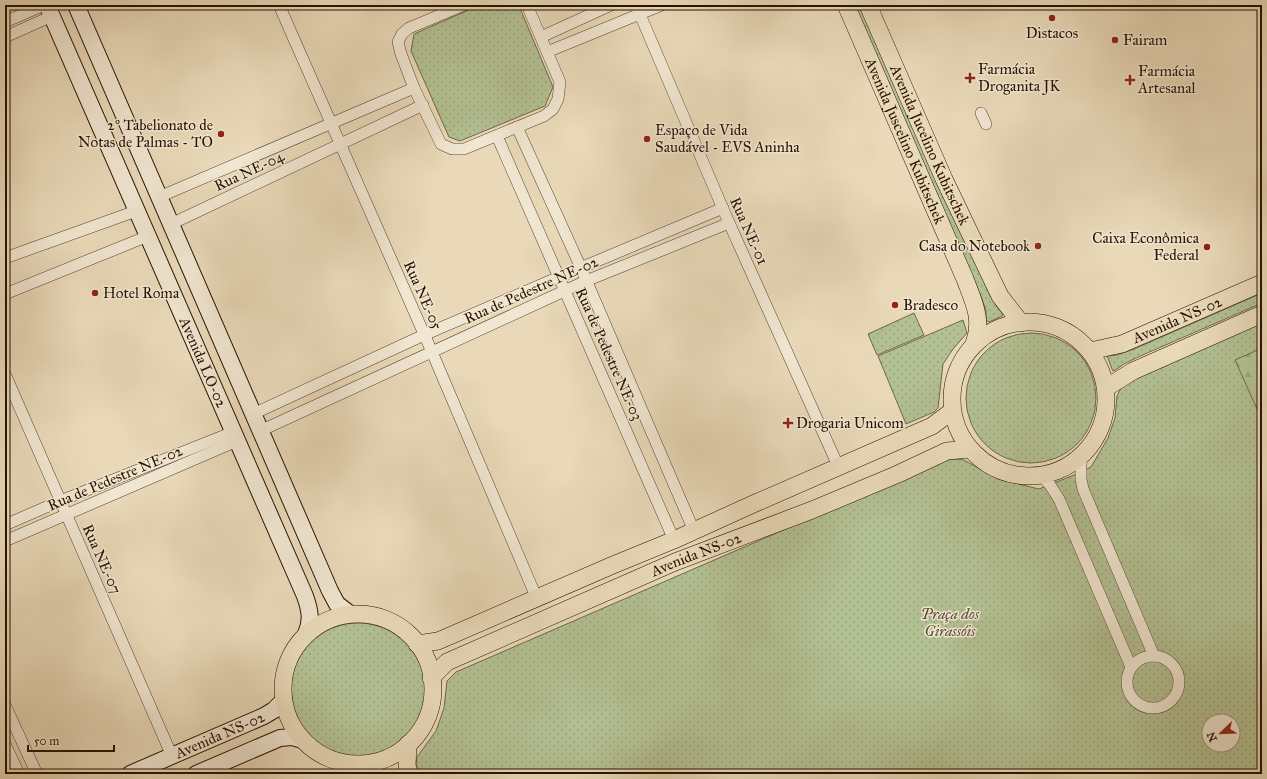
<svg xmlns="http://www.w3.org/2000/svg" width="1267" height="779" font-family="'IM FELL Great Primer',serif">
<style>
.green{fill:url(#green-dots);stroke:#6c6849;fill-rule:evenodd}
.forest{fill:url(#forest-firs);stroke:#6c6849}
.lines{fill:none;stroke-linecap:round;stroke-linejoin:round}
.street-casing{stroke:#57432e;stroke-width:12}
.secondary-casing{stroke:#261100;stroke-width:18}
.primary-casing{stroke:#261100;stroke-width:18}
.street{stroke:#f1e6d1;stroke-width:11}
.secondary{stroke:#f1e6d1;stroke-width:16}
.primary{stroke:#e9d9b8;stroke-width:17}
.poi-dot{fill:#8f2418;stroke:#f1e6d1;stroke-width:1.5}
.labels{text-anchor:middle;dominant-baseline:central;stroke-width:3;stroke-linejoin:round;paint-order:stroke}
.poi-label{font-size:15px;fill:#261100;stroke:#f1e6d1;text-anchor:start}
.street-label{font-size:15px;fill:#261100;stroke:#f1e6d1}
.park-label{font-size:15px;font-style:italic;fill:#574e33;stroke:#f1e6d1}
</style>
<defs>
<pattern id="green-dots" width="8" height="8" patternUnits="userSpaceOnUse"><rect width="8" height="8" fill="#b3c092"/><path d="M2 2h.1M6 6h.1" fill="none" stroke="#9aa47c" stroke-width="1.8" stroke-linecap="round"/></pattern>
<pattern id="forest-firs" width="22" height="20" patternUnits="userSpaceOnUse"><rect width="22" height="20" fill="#b3c092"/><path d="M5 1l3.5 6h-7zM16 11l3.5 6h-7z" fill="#9aa47c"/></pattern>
</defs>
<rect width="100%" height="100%" fill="#e9d9b8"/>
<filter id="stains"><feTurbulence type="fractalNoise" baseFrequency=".005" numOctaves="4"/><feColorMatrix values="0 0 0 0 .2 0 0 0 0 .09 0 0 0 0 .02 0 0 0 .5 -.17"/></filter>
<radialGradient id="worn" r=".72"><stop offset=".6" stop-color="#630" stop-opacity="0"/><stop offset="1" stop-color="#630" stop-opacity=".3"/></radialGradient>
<g class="green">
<path d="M480 5 519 6 553 87 545 106 460 141 449 137 411 51 414 34Z"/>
<path d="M854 5H864L990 295 997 307 1003 314 1002 316 989 322 986 320V311L982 299Z"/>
<path d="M1262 293V303L1138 357 1124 364 1114 371H1113L1112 369 1107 356 1117 355 1134 349Z"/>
<path d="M914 313 924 335 877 355 868 334Z"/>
<path d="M963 320 967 333 953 349 943 364 938 408 934 412 906 424 878 356Z"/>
<path d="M1262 322V774H420L416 764 417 757 436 731 444 708 447 681 456 672 945 460 955 459 964 460 998 479 1039 489 1074 475 1091 467 1108 438 1115 418 1117 396 1120 390 1125 383ZM1209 721H1233V745H1209Z"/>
<circle cx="1031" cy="398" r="65"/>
<circle cx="358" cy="690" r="67"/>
</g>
<path class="forest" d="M1262 348V420L1235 360Z"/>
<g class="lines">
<defs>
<g id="street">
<path d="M279 5 432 352 537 599"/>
<path d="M464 5 409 28 402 34 398 42 401 54 414 88 441 144 452 149H464L544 116 553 109 558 99 560 82 527 5"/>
<path d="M636 5 726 216 839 468"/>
<path d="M5 22 44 5"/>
<path d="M5 37 52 16"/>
<path d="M541 37 611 5"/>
<path d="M547 52 662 5"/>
<path d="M981 113 986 124"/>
<path d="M517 127 581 268 694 531"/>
<path d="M497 136 674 540"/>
<path d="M159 197 414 88"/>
<path d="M171 224 423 105"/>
<path d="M5 258 136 211"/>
<path d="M5 294 148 236"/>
<path d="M5 374 172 756"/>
<path d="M253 414 424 335 559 277 723 208"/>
<path d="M260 431 586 281 729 223"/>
<path d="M1081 459V479L1083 489 1154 656"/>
<path d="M1041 475 1050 485 1059 499 1131 667"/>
<path d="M5 525 60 501 233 432"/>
<path d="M5 541 237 441"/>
<circle cx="1153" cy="682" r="26"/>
<path d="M5 705 37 774"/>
<path d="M5 744 19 774"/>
</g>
<g id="secondary">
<path id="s1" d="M47 5 305 596C310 610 312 620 306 634"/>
<path d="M76 5 330 591 337 604 350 614"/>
<path id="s2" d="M130 774 264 716 274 710 284 700"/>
<path d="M196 774 280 738 292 737 303 740"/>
</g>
<g id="primary">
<path id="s3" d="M846 5 965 279C974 303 983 319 974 344"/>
<path id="s4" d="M868 5 944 179 1000 296 1021 323"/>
<circle cx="1029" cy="399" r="77"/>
<path id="s5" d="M1090 351 1122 344 1262 283"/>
<path d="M1106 388 1133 371 1262 314"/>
<circle cx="358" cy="689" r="75"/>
<path d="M417 644 438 641 613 565 674 540 751 505 932 426 952 411"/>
<path id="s6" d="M431 678 447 662 675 562 812 510 898 474 947 451 970 449"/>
<path d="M408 744 407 766 410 774"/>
</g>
</defs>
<use href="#street" class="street-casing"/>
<use href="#secondary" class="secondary-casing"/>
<use href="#primary" class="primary-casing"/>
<use href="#street" class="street"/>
<use href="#secondary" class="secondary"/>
<use href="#primary" class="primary"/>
</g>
<g class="poi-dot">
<circle cx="1052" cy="18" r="4"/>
<circle cx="1115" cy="40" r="4"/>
<path d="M968 72h4v4h4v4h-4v4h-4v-4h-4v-4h4z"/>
<path d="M1128 74h4v4h4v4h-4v4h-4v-4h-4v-4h4z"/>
<circle cx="221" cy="134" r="4"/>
<circle cx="647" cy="139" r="4"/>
<circle cx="1038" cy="246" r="4"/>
<circle cx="1207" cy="247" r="4"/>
<circle cx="95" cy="293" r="4"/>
<circle cx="895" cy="305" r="4"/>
<path d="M786 417h4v4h4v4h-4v4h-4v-4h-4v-4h4z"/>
</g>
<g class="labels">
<g class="poi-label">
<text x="1052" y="33" text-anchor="middle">Distacos</text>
<text x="1123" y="40">Fairam</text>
<text x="978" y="69">Farmácia<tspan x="978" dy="17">Droganita JK</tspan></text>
<text x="1138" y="71">Farmácia<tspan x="1138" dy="17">Artesanal</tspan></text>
<text x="213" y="125" text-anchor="end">2º Tabelionato de<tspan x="213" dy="17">Notas de Palmas - TO</tspan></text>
<text x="655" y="130">Espaço de Vida<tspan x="655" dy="17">Saudável - EVS Aninha</tspan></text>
<text x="1199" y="238" text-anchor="end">Caixa Econômica<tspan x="1199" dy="17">Federal</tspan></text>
<text x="1030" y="246" text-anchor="end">Casa do Notebook</text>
<text x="103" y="293">Hotel Roma</text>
<text x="903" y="305">Bradesco</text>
<text x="796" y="423">Drogaria Unicom</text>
</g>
<g class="street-label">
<text stroke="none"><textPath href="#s3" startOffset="148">Avenida Juscelino Kubitschek</textPath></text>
<text stroke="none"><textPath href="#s4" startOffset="153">Avenida Jucelino Kubitschek</textPath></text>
<text transform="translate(249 171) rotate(-25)">Rua NE-04</text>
<text transform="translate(749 231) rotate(66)">Rua NE-01</text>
<text transform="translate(531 290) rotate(-24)">Rua de Pedestre NE-02</text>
<text transform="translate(423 295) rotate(66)">Rua NE-05</text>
<text stroke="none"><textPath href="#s5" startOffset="93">Avenida NS-02</textPath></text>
<text transform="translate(609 354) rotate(66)">Rua de Pedestre NE-03</text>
<text stroke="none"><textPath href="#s1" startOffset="390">Avenida LO-02</textPath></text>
<text transform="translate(115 478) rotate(-23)">Rua de Pedestre NE-02</text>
<text stroke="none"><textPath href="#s6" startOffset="294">Avenida NS-02</textPath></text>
<text transform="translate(102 559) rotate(66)">Rua NE-07</text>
<text stroke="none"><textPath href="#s2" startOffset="98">Avenida NS-02</textPath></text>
</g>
<g class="park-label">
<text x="950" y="614">Praça dos<tspan x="950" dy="17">Girassóis</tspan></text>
</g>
</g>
<rect width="1267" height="779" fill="none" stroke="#e9d9b8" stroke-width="20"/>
<rect x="6" y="6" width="1255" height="767" fill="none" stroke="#261100" stroke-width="2"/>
<rect x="10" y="10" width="1247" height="759" fill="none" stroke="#261100"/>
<g transform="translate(1221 733) rotate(247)"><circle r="19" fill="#f1e6d1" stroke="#a0917d"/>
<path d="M0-3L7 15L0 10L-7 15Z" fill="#8f2418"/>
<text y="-6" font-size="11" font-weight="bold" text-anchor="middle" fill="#261100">N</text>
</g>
<path d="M28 745v6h86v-6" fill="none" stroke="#261100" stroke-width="2"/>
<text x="34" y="745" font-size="12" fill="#261100" stroke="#f1e6d1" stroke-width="3" paint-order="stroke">50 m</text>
<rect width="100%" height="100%" filter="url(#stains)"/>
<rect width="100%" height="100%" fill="url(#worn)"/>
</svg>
